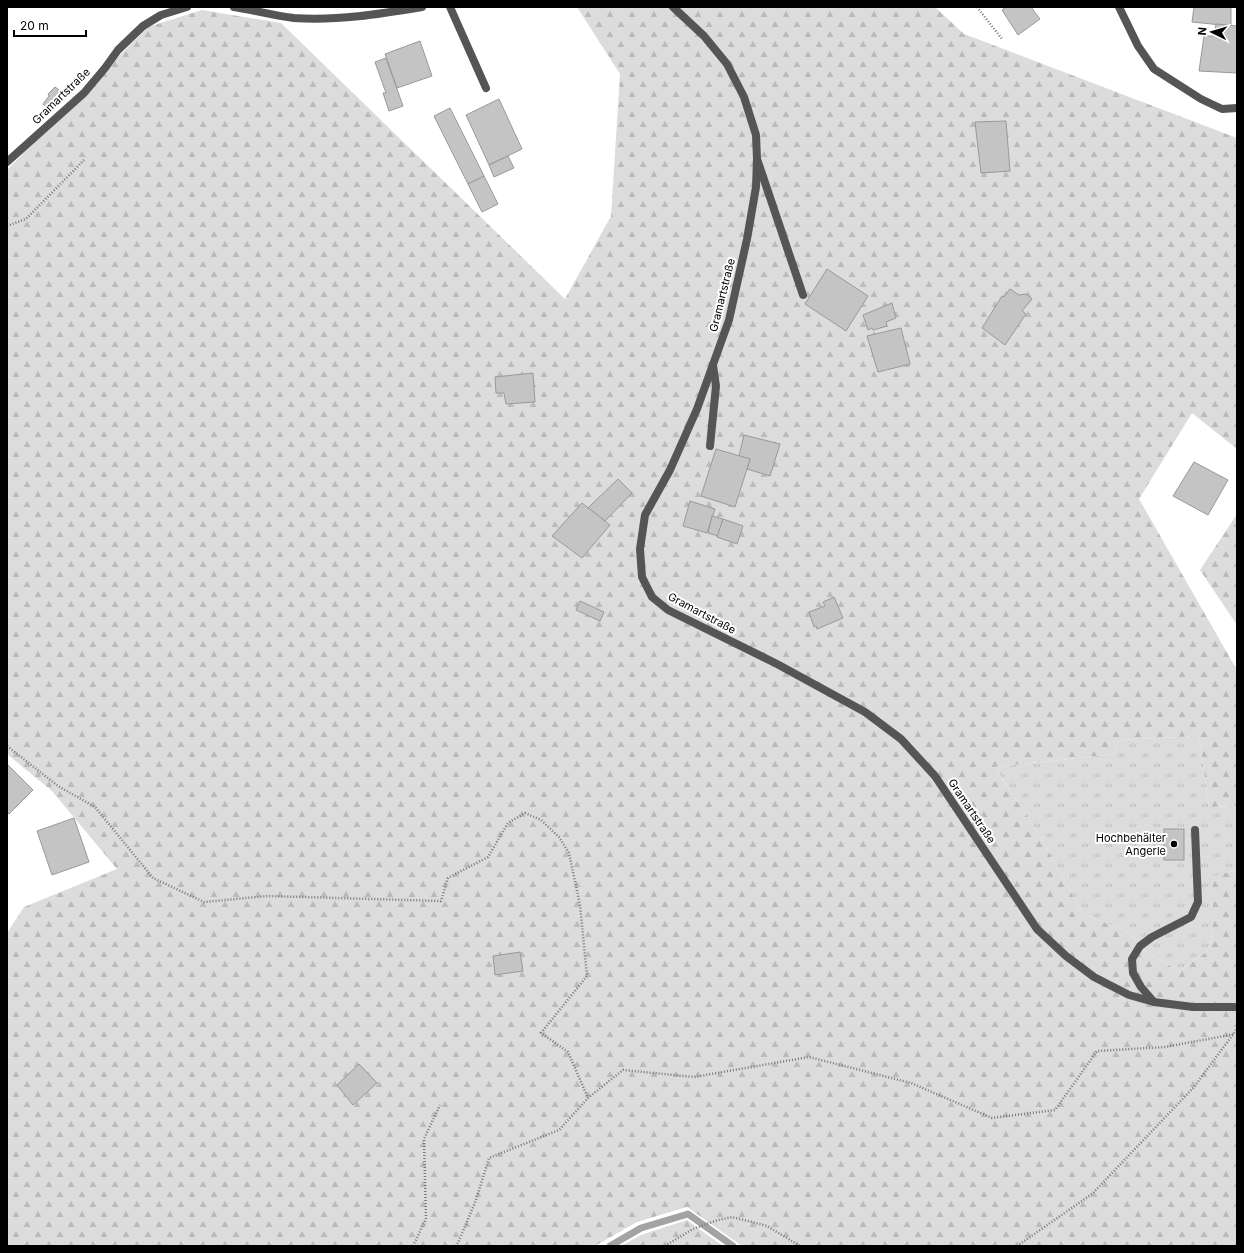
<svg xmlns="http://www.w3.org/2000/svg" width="1244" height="1253" font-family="Inter,sans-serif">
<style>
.grass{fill:url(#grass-tufts)}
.forest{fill:url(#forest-firs)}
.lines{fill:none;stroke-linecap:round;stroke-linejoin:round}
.stream{stroke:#a3a3a3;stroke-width:7}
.building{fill:#c4c4c4;stroke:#999}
.path{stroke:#777;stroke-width:2.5;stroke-dasharray:1 2;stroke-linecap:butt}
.lane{stroke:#555;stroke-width:8}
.street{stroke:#555;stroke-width:8}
.poi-dot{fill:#000;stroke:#fff;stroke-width:1.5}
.labels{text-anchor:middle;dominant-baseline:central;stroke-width:4;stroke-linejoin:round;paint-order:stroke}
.street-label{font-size:11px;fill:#000;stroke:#fff}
.poi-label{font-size:11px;fill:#000;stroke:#fff;text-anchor:end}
</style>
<defs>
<pattern id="grass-tufts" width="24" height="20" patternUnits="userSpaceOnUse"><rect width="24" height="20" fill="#dcdcdc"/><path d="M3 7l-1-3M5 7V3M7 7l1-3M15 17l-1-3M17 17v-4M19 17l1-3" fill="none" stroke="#bbb"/></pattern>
<pattern id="forest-firs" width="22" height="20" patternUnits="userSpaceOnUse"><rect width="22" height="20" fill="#dcdcdc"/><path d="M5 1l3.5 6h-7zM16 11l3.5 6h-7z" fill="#bbb"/></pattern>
</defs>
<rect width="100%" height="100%" fill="#fff"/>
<path class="grass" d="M1199 736 1209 807 1237 806V869L1213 877V930L1209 950 1179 971 1146 952 1126 931 1083 914 1044 843 995 767 1114 754 1119 740Z"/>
<g class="forest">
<path d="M577 7H935L964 34 1237 138V449L1192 413 1139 499 1237 670V806L1209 807 1199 736 1119 740 1114 754 995 767 1044 843 1083 914 1126 931 1146 952 1179 971 1209 950 1213 930V877L1237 869V1246H742L687 1207 637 1222 595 1246H7V933L24 907 117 869 52 791 7 754V170L148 27 202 10 281 23 565 299 611 216 620 74Z"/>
<path d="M1237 514V625L1200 570Z"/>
<path d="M687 1220 723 1246H621L641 1235Z"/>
</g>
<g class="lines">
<path class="stream" d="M610 1246 641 1228 688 1214 733 1246"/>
</g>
<g class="building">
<path d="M1006 7H1031L1040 19 1018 35 1002 10Z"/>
<path d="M1194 7H1231V26L1192 22Z"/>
<path d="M1216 24 1237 26V73L1199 71 1204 36H1214Z"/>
<path d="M420 41 432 76 397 88 385 54Z"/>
<path d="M386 58 403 106 389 111 383 93H386L375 62Z"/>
<path d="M55 87 66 95 51 112 43 104 49 96 48 94Z"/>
<path d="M499 99 522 149 489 165 466 115Z"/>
<path d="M450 108 484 176 468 184 434 116Z"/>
<path d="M1006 121 1010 171 981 173 975 122Z"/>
<path d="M508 156 514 168 494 177 489 165Z"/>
<path d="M484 176 498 204 482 212 468 184Z"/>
<path d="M827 269 868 296 846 331 805 304Z"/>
<path d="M1010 289 1019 295 1026 294 1032 299 1022 311 1026 314 1005 345 982 328 1002 296 1004 297Z"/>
<path d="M892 303 896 318 886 322 887 326 873 330 872 328 868 330 863 315Z"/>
<path d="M901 328 910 364 878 372 867 336Z"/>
<path d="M533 373 535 402 506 404 504 393H496L495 377Z"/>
<path d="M744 435 780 444 770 476 747 469 750 459 739 456Z"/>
<path d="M716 449 750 459 735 507 701 496Z"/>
<path d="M1194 462 1228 480 1208 515 1173 496Z"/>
<path d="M618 479 632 493 605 521 588 508Z"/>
<path d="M690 501 715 509 707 533 683 526Z"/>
<path d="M582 503 610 525 582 558 552 536Z"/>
<path d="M712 516 723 519 718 536 708 533Z"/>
<path d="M723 519 743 526 737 544 717 537Z"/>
<path d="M834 597 843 618 817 629 816 626 814 627 809 612 825 606 823 602Z"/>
<path d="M580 601 604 612 600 621 576 610Z"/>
<path d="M7 764 33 790 9 814 7 812Z"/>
<path d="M74 818 89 862 52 875 37 831Z"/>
<rect x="1164" y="829" width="20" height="31"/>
<path d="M520 952 523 971 495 975 493 956Z"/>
<path d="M359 1064 377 1083 353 1105 337 1085Z"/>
</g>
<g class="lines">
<g class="path">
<path d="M977 7 1002 39"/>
<path d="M7 226 26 219 84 160"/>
<path d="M7 746 58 786 95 807 153 878 204 902 268 896 441 901 448 878 488 857 508 823 525 813 541 820 559 837 569 853 580 905 587 976 541 1033 568 1052 588 1098"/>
<path d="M413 1246 426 1219 424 1139 440 1105"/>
<path d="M455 1246 458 1243 476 1200 489 1158 559 1130 588 1098 623 1070 694 1077 809 1057 911 1083 992 1118 1055 1110 1097 1051 1165 1047 1235 1034"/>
<path d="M665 1246 693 1229 718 1220 732 1217 767 1226 800 1246"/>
<path d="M1017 1246 1092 1194 1194 1087 1237 1029"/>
</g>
<g class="lane">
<path d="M450 7 486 88"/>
<path d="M1119 7 1138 46 1154 69 1201 99 1222 109 1237 108"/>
<path d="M757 159 803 295"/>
<path d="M710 446 716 386 713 365"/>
<path d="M1154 1002 1141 987 1133 973 1132 959 1140 946 1152 937 1191 917 1198 902 1195 830"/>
</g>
<g class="street">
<path d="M234 7C254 10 274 16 294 18 337 21 380 14 422 7"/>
<path d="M673 7 704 36 727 64 744 97 756 135 757 159 756 187 747 239 729 320 697 409 670 470 645 515 640 549 642 577 652 597 668 610 777 664 865 712 901 739 935 776 1037 929 1066 956 1094 977 1129 995 1154 1002 1193 1007H1237"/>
<path d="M7 162 84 93 105 68 118 50 143 26 161 15 187 7"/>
</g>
</g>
<circle class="poi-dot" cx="1174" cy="844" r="4"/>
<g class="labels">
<g class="street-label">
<text transform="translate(61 96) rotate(-44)">Gramartstraße</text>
<text transform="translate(722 295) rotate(-76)">Gramartstraße</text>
<text transform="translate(702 613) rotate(28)">Gramartstraße</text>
<text transform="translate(972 811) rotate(56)">Gramartstraße</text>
</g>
<g class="poi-label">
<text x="1166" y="838">Hochbehälter<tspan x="1166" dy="13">Angerle</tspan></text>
</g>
</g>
<rect width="1244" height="1253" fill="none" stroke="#000000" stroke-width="16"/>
<g transform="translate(1212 32) rotate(275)" stroke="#ffffff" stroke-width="3" paint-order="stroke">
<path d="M0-3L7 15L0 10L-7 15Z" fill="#000000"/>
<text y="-6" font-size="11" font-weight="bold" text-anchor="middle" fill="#000000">N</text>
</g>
<path d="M14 30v6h72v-6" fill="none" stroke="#000000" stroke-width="2"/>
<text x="20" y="30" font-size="12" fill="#000000" stroke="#ffffff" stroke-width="3" paint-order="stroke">20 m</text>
</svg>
